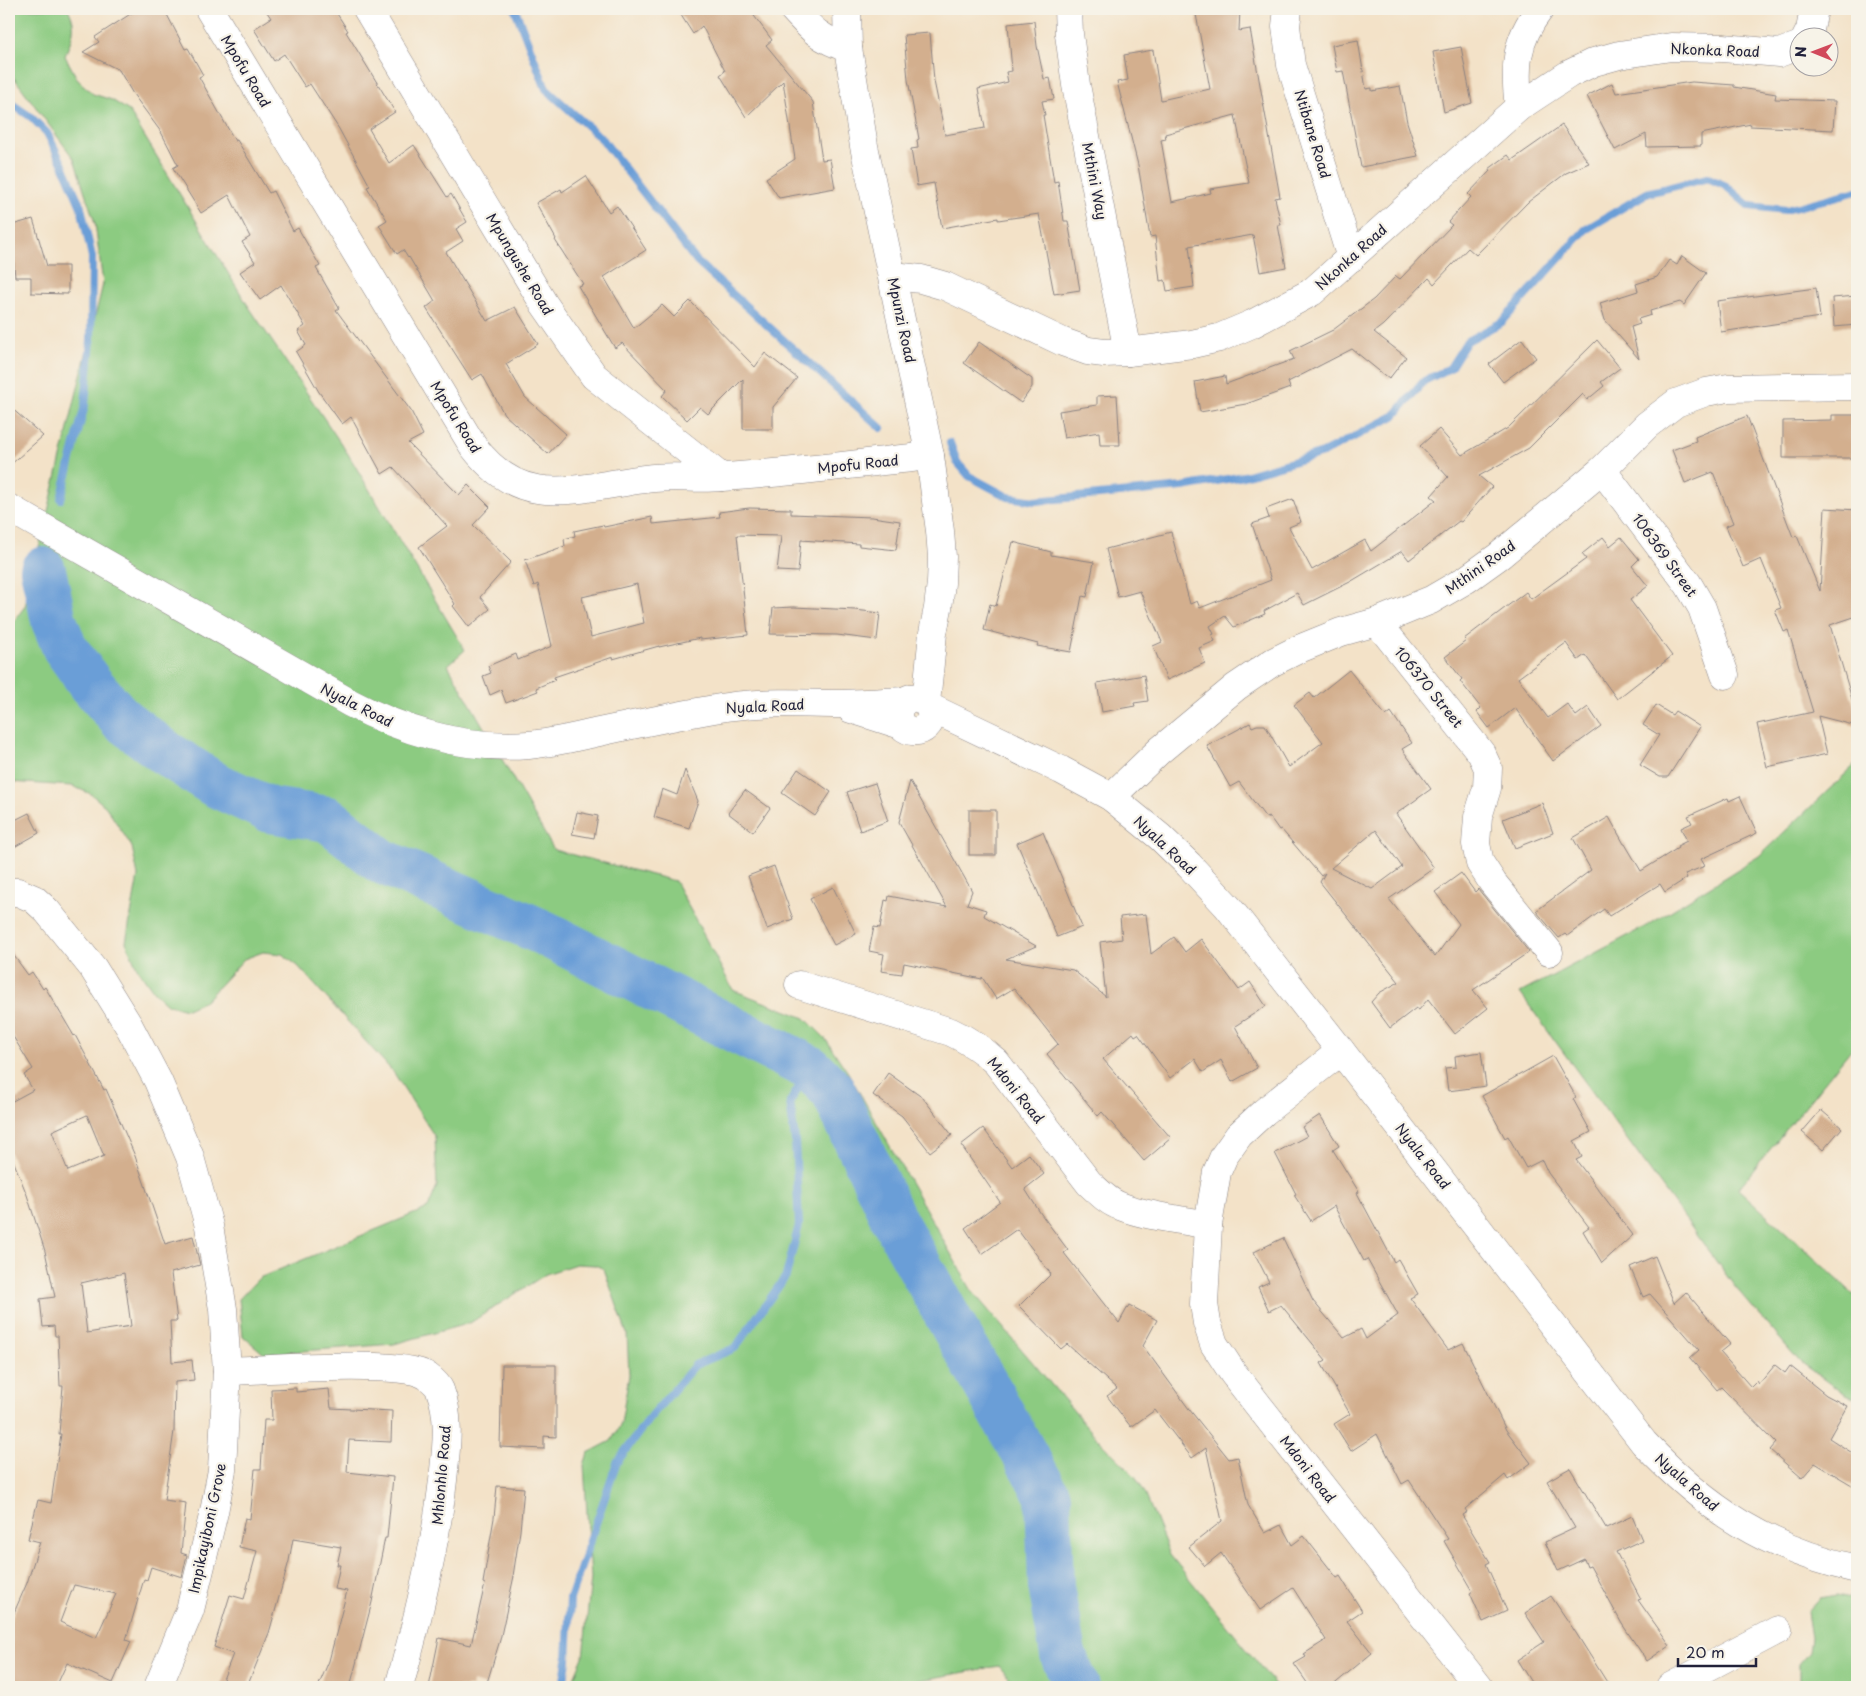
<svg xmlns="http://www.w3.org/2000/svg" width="1866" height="1696" font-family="'Playpen Sans',sans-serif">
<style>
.green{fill:#8ccb81;stroke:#57765e}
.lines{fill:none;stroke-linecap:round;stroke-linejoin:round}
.stream{stroke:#6b9ed7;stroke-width:8}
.river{stroke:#6b9ed7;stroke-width:46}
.building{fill:#d3af8e;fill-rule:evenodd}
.minor-casing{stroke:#8a8282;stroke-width:29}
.minor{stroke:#fff;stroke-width:28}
.labels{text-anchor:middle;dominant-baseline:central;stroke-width:4.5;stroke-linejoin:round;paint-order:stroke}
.street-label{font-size:14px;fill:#22223b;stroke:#f7f3e8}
</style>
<rect width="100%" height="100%" fill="#f7f3e8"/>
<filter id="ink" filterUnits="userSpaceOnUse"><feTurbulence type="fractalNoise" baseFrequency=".02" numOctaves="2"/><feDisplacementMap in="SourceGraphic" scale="10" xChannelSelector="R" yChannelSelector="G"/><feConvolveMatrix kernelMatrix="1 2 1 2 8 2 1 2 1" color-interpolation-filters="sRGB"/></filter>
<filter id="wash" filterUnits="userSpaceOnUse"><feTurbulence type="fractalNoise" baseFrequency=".0096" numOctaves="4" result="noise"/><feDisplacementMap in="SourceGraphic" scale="20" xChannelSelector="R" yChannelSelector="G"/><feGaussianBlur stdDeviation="1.12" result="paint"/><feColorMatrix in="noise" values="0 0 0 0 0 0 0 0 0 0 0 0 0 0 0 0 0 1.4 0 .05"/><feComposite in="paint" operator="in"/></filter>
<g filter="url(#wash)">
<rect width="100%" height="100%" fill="#f3e2c8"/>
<g class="green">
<path d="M9 9H68C78 27 72 37 65 56L78 80 93 94 112 100 129 111 247 304 348 454 465 650 448 665 554 850 675 881 733 990 805 1018 824 1037 849 1074 972 1291 1096 1437 1135 1476 1145 1493 1170 1555 1277 1687H1016L999 1666 882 1687H570L583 1657 591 1578 584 1465 588 1453 611 1441 621 1424 629 1375 627 1334 604 1269 595 1265 576 1264 546 1274 470 1323 394 1344 264 1354 243 1336 239 1299 259 1278 428 1208 437 1186 435 1137 394 1073 298 966 282 954 263 952 244 959 205 1001 187 1009 168 1005 154 992 137 968 126 942 138 876 132 847 106 807 91 794 72 786 9 782V628L25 606 103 284 95 223 74 159 15 79 9 74Z"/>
<path d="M1857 763V1042L1738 1189 1857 1297V1399L1847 1396 1801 1363 1735 1287 1520 993 1650 924 1759 856Z"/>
<path d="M1837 1595 1857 1600V1687H1799V1664L1809 1652 1811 1638 1807 1612 1820 1598Z"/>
</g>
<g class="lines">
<g class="stream">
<path d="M515 9 546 89 602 139 697 262 881 428"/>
<path d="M9 102 31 117 47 133 63 165 81 207 92 257 91 340 85 405 61 499"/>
<path d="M950 443 957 462 969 476 1008 497 1035 501 1183 487 1244 476 1323 453 1394 416 1424 381 1450 368 1467 341 1502 322 1585 230 1647 193 1708 178 1726 186 1749 206 1786 210 1857 191"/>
<path d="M563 1687 567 1660 570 1599 617 1462 648 1420 695 1365 735 1348 786 1276 799 1225 795 1141 790 1102 810 1068"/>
</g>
<path class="river" d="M43 570 54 621 65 648 90 683 122 720 166 753 214 784 270 810 328 819 381 861 544 933 810 1068 833 1091 896 1224 1048 1496 1051 1586 1063 1655 1077 1687"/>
</g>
<g id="blocks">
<g class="building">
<path d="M138 9H164L185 49 188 48 203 75 199 77 235 141 237 140 269 193 273 191 293 231 298 228 320 266 316 268 339 308 336 310 411 411 423 435 408 443 459 495 468 485 490 507 473 525 511 562 480 597 490 609 469 627 453 606 455 604 419 547 447 526 393 467 382 474 351 417 342 424 319 392 296 352 306 345 298 331 305 326 281 285 260 300 240 272 255 262 242 242 250 237 229 195 201 213 173 168 178 165 161 132 133 94 119 70 83 52 99 42 95 37Z"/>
<path d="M265 9H334L348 31 346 32 395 112 369 129 389 163 414 145 447 197 451 194 467 222 456 229 463 241 446 252 487 321 515 307 538 344 506 364 525 397 566 434 548 454 504 414 482 374 472 380 426 308 435 301 409 257 408 258 403 250 397 254 379 225 387 220 367 187 370 186 339 129 310 84 305 87 284 54 274 61 254 29 271 18Z"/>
<path d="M677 9H749L772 40 766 45 813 102 822 160 830 159 835 188 779 198 766 178 795 159 783 81 746 117 720 75 725 71 702 26 693 34Z"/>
<path d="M1195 9H1240L1239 31 1250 29 1280 197 1275 198 1281 225H1278L1286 267 1260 272 1253 235 1189 246 1194 287 1167 291 1165 280 1160 281 1155 236 1150 237 1138 165 1117 82 1128 80 1124 55 1153 50 1161 100 1210 89ZM1235 115 1249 183 1210 189 1211 193 1172 202 1161 140 1166 139 1165 134Z"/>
<path d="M1034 21 1037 46 1044 79 1050 78 1054 99 1042 101 1045 115H1043L1054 182 1058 181 1064 221H1068L1080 290 1054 294 1039 214 998 220V218L942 228 934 183 917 186 911 149 918 148 917 140 919 139 908 80 904 35 930 33 934 81 945 135 985 128 978 89 1008 82 1006 72 1012 71 1008 24Z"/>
<path d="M1358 40 1366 89 1372 88V91L1400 86 1407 122 1418 156 1361 167 1343 71 1337 72 1332 45Z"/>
<path d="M1461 47 1472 103 1444 112 1433 52Z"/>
<path d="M1692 82 1734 85V87L1776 94 1775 99 1835 101 1833 130 1750 126 1751 124 1701 134V146L1647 147 1646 134 1615 150 1587 96 1612 83 1616 93Z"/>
<path d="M1562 125 1589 163 1566 173 1528 202 1476 255 1468 248 1434 284 1429 278 1383 325 1374 332 1406 357 1389 379 1352 349 1288 382 1290 388 1246 404 1200 412 1195 382 1225 376 1226 384 1294 359 1290 351 1333 330 1374 299 1396 276 1400 279 1452 225 1448 222 1471 197 1468 194 1490 171 1489 169 1508 155 1512 160Z"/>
<path d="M586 176 609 212 617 206 646 250 604 277 634 328 662 305 674 317 690 301 755 367 765 353 797 378 773 407V429H743V379L708 414 700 407 687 420 662 396 667 390 622 343 615 348 578 286 583 284 555 240 556 239 536 203 561 189 562 192Z"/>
<path d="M33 219 47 266H68V294L31 293V277H15L13 255 9 256V226Z"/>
<path d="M1682 256 1706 273 1684 305 1680 302 1650 311 1651 315 1638 319 1640 324 1631 327 1639 359 1605 320 1600 303 1638 291 1636 284 1657 277 1669 260 1677 265Z"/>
<path d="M1816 288 1820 317 1721 332 1717 301Z"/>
<path d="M1857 296V325L1834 327 1832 298Z"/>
<path d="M1522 339 1536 358 1503 382 1489 364Z"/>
<path d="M1597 340 1620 368 1601 382 1604 386 1587 400 1583 394 1529 448 1479 476 1492 487 1461 522 1459 521 1409 560 1402 551 1350 582 1304 605 1297 593 1264 611 1265 614 1234 627 1225 616 1210 626 1214 634 1212 635 1215 641 1199 648 1205 663 1167 680 1153 646 1162 642 1140 591 1118 597 1106 549 1171 532 1190 604 1197 601 1200 608 1271 580 1252 524 1269 518 1266 509 1293 499 1301 522 1289 527 1312 570 1365 540 1371 551 1436 500 1431 496 1448 477 1420 446 1439 429 1462 455 1508 428Z"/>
<path d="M979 342 1032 379V387L1021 403 964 363Z"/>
<path d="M1117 395 1120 445H1100L1099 432 1064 438 1059 411 1097 405V396Z"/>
<path d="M9 406 43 436 9 466Z"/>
<path d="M1832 415H1855V425H1857V458H1783V421L1832 420Z"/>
<path d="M1747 416 1793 537 1797 536 1820 591 1825 508 1857 510V616L1830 625 1857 716V726L1818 716 1827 754 1767 767 1757 724 1813 712 1788 630 1784 632 1775 610 1781 608 1761 559 1743 567 1726 526 1733 523 1713 472 1685 483 1672 450 1696 441 1695 437Z"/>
<path d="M749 508 791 509V514L872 517 900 521 896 550 859 546V544L801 540 798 572 777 571 781 536 737 535 748 635 700 640V638L659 647V646L613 659V657L554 677 555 680 536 688 538 691 506 703 501 690 490 695 483 676 491 673 488 666 516 654 518 660 552 646 538 584 534 586 525 560 565 546 564 539 575 536 574 531 603 525 604 527 652 517 653 524 720 517 719 512ZM637 584 644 623 591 637 582 597Z"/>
<path d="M1603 537 1610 546 1621 537 1639 559 1632 566 1648 586 1630 600 1672 656 1617 699 1585 655 1578 660 1566 643 1518 678 1548 718 1567 704 1576 716 1588 707 1601 726 1553 761 1515 708 1489 728 1477 712 1481 708 1460 681 1462 679 1445 657 1466 641 1464 639 1526 592 1531 599 1586 559 1582 554Z"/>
<path d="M1013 542 1051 552V555L1094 562 1087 597 1082 596 1071 652 1037 646 1038 644 984 630 990 604 996 606Z"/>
<path d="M794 607 855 610 880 613 877 640 837 635 770 634 773 608Z"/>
<path d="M1349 670 1386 716 1391 712 1412 743 1402 749 1431 789 1396 814 1434 868 1389 899 1435 957 1459 924 1435 892 1461 873 1475 892 1478 889 1529 952 1473 990 1488 1008 1455 1034 1428 999 1419 1010 1416 1008 1390 1028 1371 1002 1379 993 1399 982 1320 882 1325 873 1321 876 1281 829 1279 830 1269 816 1266 818 1239 782 1230 787 1207 746 1250 723 1252 727 1257 725H1265L1289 767 1323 742 1294 705 1310 693 1314 698ZM1376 830 1402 867 1372 889 1331 868Z"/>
<path d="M1144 675 1148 701 1134 703 1135 706 1102 712 1097 683Z"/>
<path d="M1656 705 1672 715 1675 711 1700 727 1668 777H1660L1640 765 1659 735 1643 725Z"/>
<path d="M798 769 831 792 815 816 782 793Z"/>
<path d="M685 770 698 801 689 828 654 817 662 789 677 795Z"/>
<path d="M910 781 972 891 967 904 986 910 984 916 1036 946 1006 959 1073 970 1106 997 1100 942 1122 939 1120 917 1146 914 1151 954 1174 937 1185 952 1201 939 1239 990 1250 982 1266 1006 1235 1026 1257 1068 1232 1082 1221 1060 1203 1072 1195 1059 1170 1078 1138 1034 1135 1036 1133 1033 1103 1059 1171 1138 1144 1161 1102 1112 1098 1116 1047 1054 1058 1044 1014 988 996 999 982 977V979L904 963 902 974 881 971 884 954 869 951 874 927 880 928 885 900 888 901 889 896 947 907 899 822Z"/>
<path d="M875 783 888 821 860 831 847 792Z"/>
<path d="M745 790 770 808 753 832 728 813Z"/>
<path d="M1740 796 1757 833 1701 859 1705 866 1685 874 1687 878 1665 892 1660 884 1609 916 1604 909 1567 936 1565 934 1559 938 1536 911 1591 870 1573 838 1609 817 1624 844H1625L1641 871 1678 848 1677 846 1687 841 1681 828 1692 823 1688 816 1728 798 1729 801Z"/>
<path d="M1542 803 1553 833 1515 848 1503 819Z"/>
<rect x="969" y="810" width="27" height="45"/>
<path d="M577 812 598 816 594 838 572 834Z"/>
<path d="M29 813 39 833 9 850V823Z"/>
<path d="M1043 832 1082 927 1057 937 1017 843Z"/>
<path d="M774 866 793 919 767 929 748 876Z"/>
<path d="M833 887 856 934 834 945 810 899Z"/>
<path d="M9 949 28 975 32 972 43 989 45 987 74 1036 75 1035 104 1090 106 1089 135 1156 165 1244 193 1236 200 1265 171 1273 177 1321H170L172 1362 192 1360 194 1380 175 1382 174 1431 164 1500 186 1503 181 1553 187 1555 182 1577 151 1567 147 1580 144 1579 126 1640 131 1642 113 1683 67 1663 56 1687H9V1624L27 1583 40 1542 28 1539 38 1500 51 1503 61 1434H59L63 1386H60L58 1336H55L54 1326 43 1327 40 1299 55 1297 45 1251 27 1195 9 1150V1103L33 1090 24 1075 33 1069 9 1030ZM87 1115 104 1156 68 1171 52 1131ZM124 1273 131 1326 87 1333 81 1283ZM74 1585 116 1594 96 1638 60 1622Z"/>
<path d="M1481 1052 1486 1086 1448 1091 1445 1068 1456 1067 1455 1056Z"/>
<path d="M1553 1056 1576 1097 1573 1099 1591 1132 1574 1141 1582 1157 1576 1160 1633 1235 1602 1263 1583 1231 1589 1227 1548 1173 1542 1160 1526 1168 1508 1136 1505 1138 1482 1096Z"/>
<path d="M888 1073 923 1098 952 1135 930 1152 902 1116 873 1095Z"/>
<path d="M1821 1110 1842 1128 1823 1150 1802 1132Z"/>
<path d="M1320 1115 1339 1146 1333 1150 1359 1192 1357 1193 1394 1262 1398 1259 1418 1294 1410 1298 1448 1350 1463 1343 1506 1430 1531 1463 1508 1480 1505 1475 1465 1509 1467 1512 1462 1515 1490 1562 1486 1564 1507 1611 1483 1622 1470 1593 1473 1591 1444 1541 1448 1539 1409 1480 1402 1484 1377 1434 1351 1451 1334 1424 1350 1414 1321 1363 1326 1360 1281 1305 1269 1311 1258 1287 1269 1282 1254 1252 1283 1238 1313 1301 1344 1338 1361 1329 1366 1339 1398 1315 1367 1259 1364 1261 1334 1206 1311 1221 1294 1195 1296 1194 1275 1153 1307 1136 1302 1127Z"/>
<path d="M983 1128 1012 1167 1029 1154 1044 1174 1025 1189 1041 1214 1068 1250 1064 1253 1119 1323 1129 1305 1157 1320 1143 1346 1189 1409 1229 1459 1238 1457 1248 1505 1265 1533 1281 1525 1292 1545 1304 1536 1337 1578 1340 1576 1362 1611 1347 1621 1372 1653 1331 1687H1310L1294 1664 1306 1657 1304 1654 1326 1640 1293 1588 1260 1610 1221 1553 1205 1566 1189 1547 1222 1521 1206 1448 1192 1458 1155 1410 1131 1427 1107 1396 1117 1389 1067 1344 1061 1349 1019 1306 1051 1274 1017 1229 982 1254 965 1228 1000 1202 961 1145Z"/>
<path d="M1655 1256 1674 1303 1686 1292 1730 1344 1720 1352 1751 1387 1757 1381 1759 1384 1775 1365 1785 1373 1790 1366 1826 1395 1847 1406 1829 1438 1857 1456V1488L1815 1463 1802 1478 1770 1450 1776 1443 1721 1387 1717 1390 1690 1358 1699 1350 1650 1294 1643 1297 1630 1267Z"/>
<path d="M502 1365H556V1437L544 1436V1449L500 1447Z"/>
<path d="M296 1388V1392L329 1389 331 1408 392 1411 391 1442 349 1440 347 1472 393 1477 387 1538H385L372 1602 350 1687H318L329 1661 347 1591 335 1589 340 1565H337L341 1547 293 1539 289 1561 269 1633 247 1687H220L233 1654 214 1647 230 1595 244 1599 257 1551 239 1547 245 1518 250 1519 255 1469H261L264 1420H272L271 1389Z"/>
<path d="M1570 1468 1606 1528 1632 1516 1642 1540 1616 1552 1641 1599 1638 1600 1670 1645 1647 1661 1622 1624 1590 1566 1587 1567 1584 1559 1558 1571 1545 1542 1575 1528 1547 1481Z"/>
<path d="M497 1486 524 1488 520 1531 513 1576H514L500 1640 486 1686 473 1682 472 1687H429L439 1638 471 1645 485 1584 483 1583 494 1518Z"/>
<path d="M1551 1596 1576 1633 1610 1687H1534L1517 1660 1544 1642 1525 1613Z"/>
</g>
</g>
</g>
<g filter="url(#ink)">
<use href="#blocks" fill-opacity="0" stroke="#8a8282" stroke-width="1"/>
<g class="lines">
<defs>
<g id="minor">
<path d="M209 9 473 446C489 467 509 485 537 489 572 495 618 481 654 478 676 476 699 479 722 477 791 473 861 463 930 456"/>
<path d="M367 9 544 304 594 376 721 477"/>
<path d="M793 9C812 30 820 39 848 48"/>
<path d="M847 9 848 48 864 146 930 456 940 531 942 557 941 583 938 608 933 633 926 703"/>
<path d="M1068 9 1069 34 1076 85 1128 352"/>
<path d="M1288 9 1286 26 1291 65 1351 258"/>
<path d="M1806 38 1810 30 1814 9"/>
<path d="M1519 107C1514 68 1515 41 1540 9"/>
<path d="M893 276 921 279 945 286 1063 342 1088 351 1104 353 1128 352 1192 344 1219 338 1252 324 1312 292 1519 107 1569 74 1594 62 1619 55 1671 47 1723 48 1779 53 1798 46"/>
<path d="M1602 470 1688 584 1702 608 1725 675"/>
<path d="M9 508 350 703C405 732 465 750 529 745 553 743 576 737 599 732 641 723 684 714 726 707 761 702 798 703 833 704 857 704 881 702 905 701"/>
<path d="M1377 622 1481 753 1488 768 1487 788 1478 817 1476 844 1480 863 1493 883 1549 952"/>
<path d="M929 707 1061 770 1111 797 1160 837 1189 865 1228 907 1341 1051 1644 1443C1707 1510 1767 1549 1857 1569"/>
<path d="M851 709 901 725C919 743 942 718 926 703 912 688 890 707 901 725"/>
<path d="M1111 797 1159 751 1236 687 1273 662 1299 649 1341 632 1377 622 1431 600 1467 579 1499 556 1602 470 1647 425 1676 403 1706 392 1728 388 1857 386"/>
<path d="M9 892H18L34 899 47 911 93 968 129 1026 158 1081 190 1157 209 1226 223 1309 227 1371 222 1470 214 1512 190 1610 158 1687"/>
<path d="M799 985 951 1032C968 1040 982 1049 996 1062L1089 1183C1099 1192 1108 1202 1120 1206 1148 1217 1180 1219 1208 1225"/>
<path d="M1341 1051 1264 1112 1239 1135 1224 1156 1217 1172 1208 1225 1204 1304 1207 1323 1214 1344 1233 1373 1479 1687"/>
<path d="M227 1371C264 1370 402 1359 427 1376 431 1379 438 1385 440 1390 451 1419 446 1450 443 1480 435 1550 418 1619 399 1687"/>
<path d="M1670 1687 1778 1630"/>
</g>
</defs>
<use href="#minor" class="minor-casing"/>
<use href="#minor" class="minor"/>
</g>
</g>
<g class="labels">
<g class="street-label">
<text transform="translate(1715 50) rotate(2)">Nkonka Road</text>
<text transform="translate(246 71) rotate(59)">Mpofu Road</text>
<text transform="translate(1313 134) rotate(73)">Ntibane Road</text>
<text transform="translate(1095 181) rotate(79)">Mthini Way</text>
<text transform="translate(1351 257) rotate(-42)">Nkonka Road</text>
<text transform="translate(520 264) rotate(59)">Mpungushe Road</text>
<text transform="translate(902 320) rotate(78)">Mpunzi Road</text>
<text transform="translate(456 417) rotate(58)">Mpofu Road</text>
<text transform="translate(858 464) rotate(-6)">Mpofu Road</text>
<text transform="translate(1665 555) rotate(54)">106369 Street</text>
<text transform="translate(1480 567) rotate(-35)">Mthini Road</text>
<text transform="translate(1429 687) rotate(51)">106370 Street</text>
<text transform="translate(357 705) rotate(27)">Nyala Road</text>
<text transform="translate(765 706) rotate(-3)">Nyala Road</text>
<text transform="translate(1165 845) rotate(43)">Nyala Road</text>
<text transform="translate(1016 1090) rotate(51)">Mdoni Road</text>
<text transform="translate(1423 1156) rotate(52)">Nyala Road</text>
<text transform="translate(1308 1469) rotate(52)">Mdoni Road</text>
<text transform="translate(441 1475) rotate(-85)">Mhlonhlo Road</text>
<text transform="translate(1687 1482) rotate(41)">Nyala Road</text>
<text transform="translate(207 1528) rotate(-78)">Impikayiboni Grove</text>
</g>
</g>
<rect width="1866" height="1696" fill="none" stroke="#f7f3e8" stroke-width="30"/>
<g transform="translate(1814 52) rotate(271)"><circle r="24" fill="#f7f3e8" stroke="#a29fa3"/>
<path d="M0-4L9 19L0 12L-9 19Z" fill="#d1495b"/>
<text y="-8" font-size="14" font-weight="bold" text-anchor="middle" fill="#22223b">N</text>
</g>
<path d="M1678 1658v8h78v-8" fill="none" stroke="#22223b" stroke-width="2.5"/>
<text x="1686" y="1658" font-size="15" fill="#22223b" stroke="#f7f3e8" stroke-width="4" paint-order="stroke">20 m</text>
</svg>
